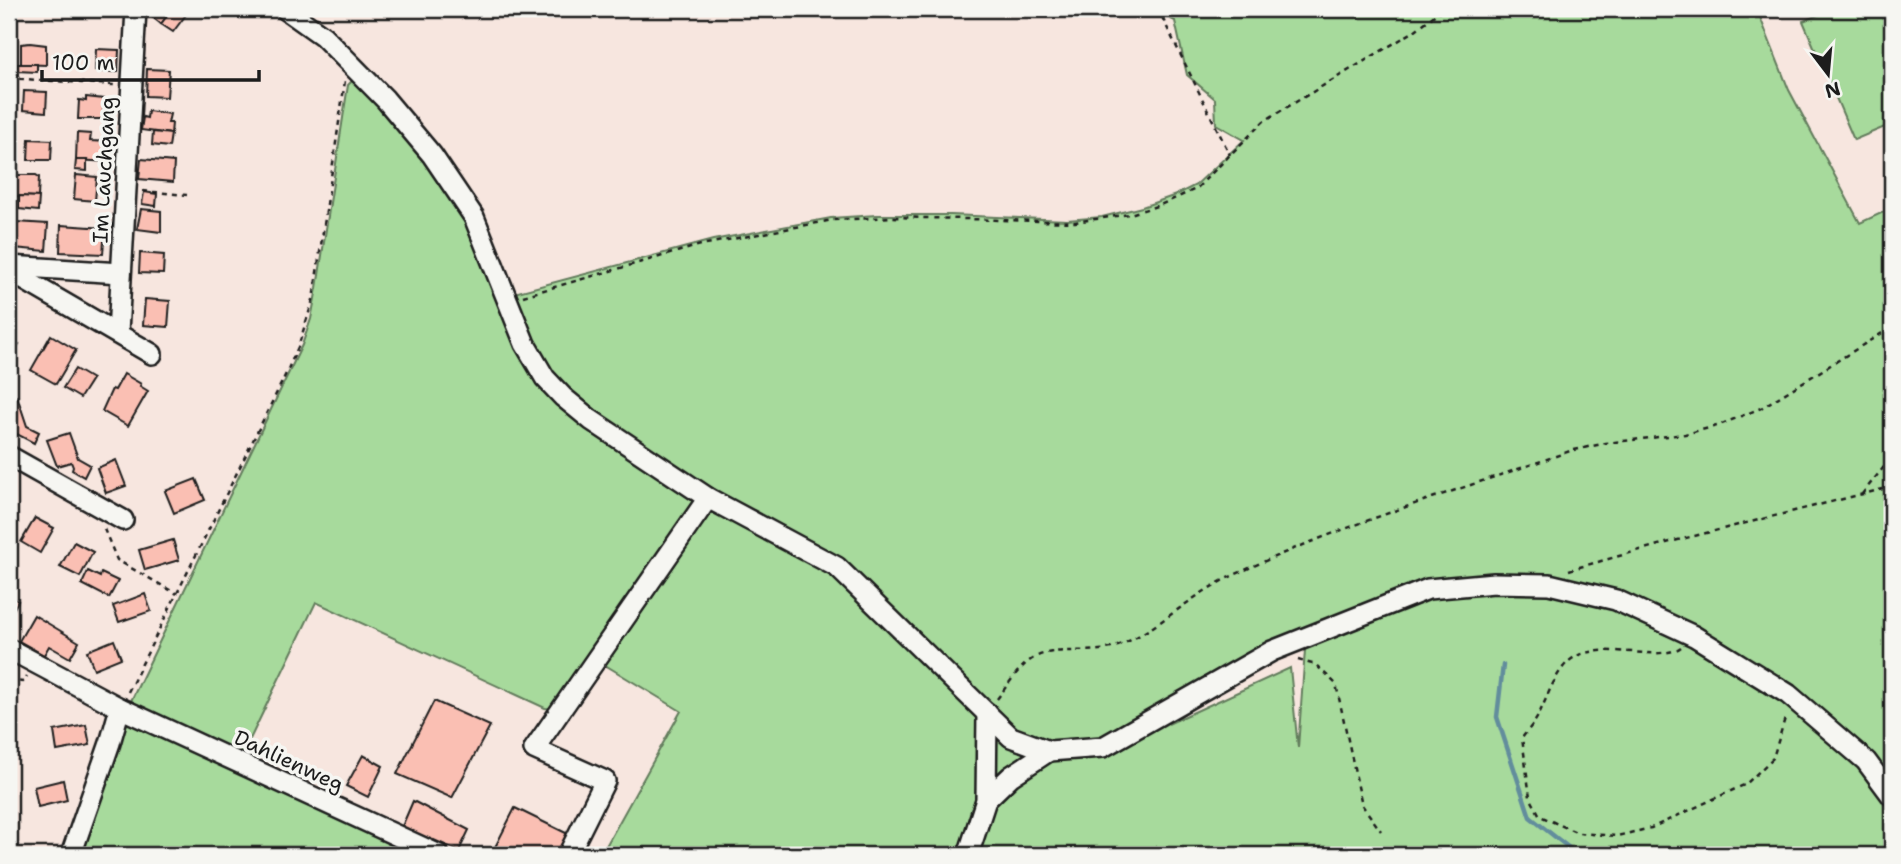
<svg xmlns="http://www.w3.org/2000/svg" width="1901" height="864" font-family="'Shantell Sans',sans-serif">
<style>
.green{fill:#a7da9c;stroke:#627b5c;stroke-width:2;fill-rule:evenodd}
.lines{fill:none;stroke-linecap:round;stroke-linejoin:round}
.stream{stroke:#628d9c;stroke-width:4.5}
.building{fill:#fabfb3;stroke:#1c1c1c;stroke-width:2}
.minor-casing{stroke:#1c1c1c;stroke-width:24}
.path{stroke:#1c1c1c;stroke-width:2.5;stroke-dasharray:5 5;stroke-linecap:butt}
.minor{stroke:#f6f6f2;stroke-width:19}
.labels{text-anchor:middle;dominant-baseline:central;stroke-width:7;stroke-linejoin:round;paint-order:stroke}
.street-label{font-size:21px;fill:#1c1c1c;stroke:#f6f6f2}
</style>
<rect width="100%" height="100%" fill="#f7e6df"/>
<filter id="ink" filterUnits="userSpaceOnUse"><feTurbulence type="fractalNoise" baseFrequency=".0143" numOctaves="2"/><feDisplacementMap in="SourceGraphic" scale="14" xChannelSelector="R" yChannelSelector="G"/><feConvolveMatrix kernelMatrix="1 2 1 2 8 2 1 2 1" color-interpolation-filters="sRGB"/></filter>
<g filter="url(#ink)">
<g class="green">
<path d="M1153 9H1779L1760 17 1789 90 1860 223 1892 208V855H601L681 711 605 665 571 710 545 708 316 602 238 764 429 855H76L131 701 302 345 311 319 317 288 348 85 354 79 406 129 463 212 499 297 713 240 831 218 877 215H951L1067 220 1102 217 1142 207 1176 195 1196 185 1244 140 1216 124 1215 99 1187 75 1175 21ZM1306 636 1298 748 1290 668 1168 724Z"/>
<path d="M1833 9H1892V124L1854 140 1803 21Z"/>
</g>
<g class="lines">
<path class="stream" d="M1503 665 1497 717 1530 817 1578 855"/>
</g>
<g class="building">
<path d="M154 9H172L161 24 150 15Z"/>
<path d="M172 9H183L188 12 173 32 161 24Z"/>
<path d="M30 43 46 45V65L21 64V44Z"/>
<path d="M96 49 119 50 118 72 95 71Z"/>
<path d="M17 64H37V72L17 71Z"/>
<path d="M147 69 169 70 167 97 146 96Z"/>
<path d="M24 91 47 92 46 112 23 110Z"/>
<path d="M86 97 104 99 103 119H78L79 100 86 101Z"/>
<path d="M148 111 170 114 168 123H172L171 134 141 130 143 117 147 118Z"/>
<path d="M153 132 171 134 169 147 152 145Z"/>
<path d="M77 133 91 134 90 141 111 142 110 162 76 160Z"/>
<path d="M29 139 52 140 51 160H28Z"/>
<path d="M141 159 174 162 173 182 139 179Z"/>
<path d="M76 160H87V171L75 170Z"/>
<path d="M15 175H36L39 177 38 197 14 196Z"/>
<path d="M76 175 97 177 95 201 74 199Z"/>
<path d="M144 192 157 194 156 206 142 204Z"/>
<path d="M19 196 39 197 38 211 19 209Z"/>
<path d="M141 209 161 211V232L137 229Z"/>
<path d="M16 222 48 224 46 251 14 248Z"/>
<path d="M61 225 105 228 103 254 60 252Z"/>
<path d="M140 253 164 255 163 274 139 273Z"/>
<path d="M145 299 170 301 168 327 143 325Z"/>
<path d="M51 335 76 350 56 384 31 370Z"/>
<path d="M9 338 19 344 10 358 9 357Z"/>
<path d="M75 369 92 379 80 398 63 388Z"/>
<path d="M124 374 141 384 140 386 148 391 128 426 102 411 112 389 115 390Z"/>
<path d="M17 396 27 426 39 432 34 443 17 434 9 437V399Z"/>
<path d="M69 433 78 458 90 465 84 477 72 470 73 467 71 462 57 466 47 440Z"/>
<path d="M116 460 126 486 106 493 97 468Z"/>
<path d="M196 479 205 500 174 513 165 491Z"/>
<path d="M35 518 54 528 40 553 21 542Z"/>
<path d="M173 540 179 560 145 570 139 550Z"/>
<path d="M74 542 93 552 80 577 60 567Z"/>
<path d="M88 571 100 577 101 573 118 581 109 598 82 584Z"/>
<path d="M145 594 151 611 119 622 113 606Z"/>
<path d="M9 596 18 601 9 618Z"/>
<path d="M34 615 79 642 70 658 49 646 44 655 19 641Z"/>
<path d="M114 640 121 658 94 669 87 651Z"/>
<path d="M434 701 490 726 452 798 397 774Z"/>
<path d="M86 725 90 745 57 751 54 731Z"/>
<path d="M363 755 383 766 368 797 346 786Z"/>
<path d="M63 780 67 800 38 807 34 787Z"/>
<path d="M413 801 469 830 459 851 434 840 431 846 400 831Z"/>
<path d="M515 808 568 834 557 855H491Z"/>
</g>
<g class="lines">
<defs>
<g id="minor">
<path d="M285 9 323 36 385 99 432 155 474 217 525 344 545 378 563 397 591 420 708 498 837 567 1011 737 1049 751 1103 747 1272 651 1428 589 1494 583 1549 584 1616 600 1694 636 1788 694 1866 761 1892 796"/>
<path d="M9 266 121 273"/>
<path d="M9 271 152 354"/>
<path d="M118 333 136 9"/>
<path d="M9 456 123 520"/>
<path d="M9 649 120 708 439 855"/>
<path d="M986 800 1011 776 1049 751"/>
<path d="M71 855 110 743 120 708"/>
<path d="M568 855 605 781 534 749 708 498"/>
<path d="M968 855 986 800 987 713"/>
</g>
</defs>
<use href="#minor" class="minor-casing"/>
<g class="path">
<path d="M1158 9 1230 155"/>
<path d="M9 78 114 85"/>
<path d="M143 191 187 195"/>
<path d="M523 296 701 245 833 220 891 217 1075 222 1130 214 1160 205 1196 189 1264 121 1413 32 1442 9"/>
<path d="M1862 494 1892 457"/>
<path d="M104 529 117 560 177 594"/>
<path d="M1569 570 1662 544 1883 489 1892 485"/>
<path d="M1681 647C1660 663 1603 641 1575 657 1556 667 1547 699 1538 716 1534 724 1527 731 1522 738L1530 797 1540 816 1578 833 1617 836 1651 828 1746 784 1773 758 1786 715"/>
<path d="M1298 660 1316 665 1336 684 1362 805 1381 831"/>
<path d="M9 680 23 682 27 676"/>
<path d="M128 692 283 380 298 347 313 300 345 81"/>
<path d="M997 699C1008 685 1017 669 1032 659 1054 644 1093 657 1120 645 1160 628 1192 594 1232 576 1340 525 1457 491 1570 451L1606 443 1685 434 1717 426 1761 408 1892 327"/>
</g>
<use href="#minor" class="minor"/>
</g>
</g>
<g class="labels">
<g class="street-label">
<text transform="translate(104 170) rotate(-87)">Im Lauchgang</text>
<text transform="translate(289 761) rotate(25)">Dahlienweg</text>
</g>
</g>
<rect width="1901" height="864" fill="none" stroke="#f6f6f2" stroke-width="35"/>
<rect x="18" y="18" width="1866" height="829" fill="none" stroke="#1c1c1c" stroke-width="2.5" filter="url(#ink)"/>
<g transform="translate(1828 74) rotate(164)" stroke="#f6f6f2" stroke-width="5" paint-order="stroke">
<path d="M0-5L12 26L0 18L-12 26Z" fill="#1c1c1c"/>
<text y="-10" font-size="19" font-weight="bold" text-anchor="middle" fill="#1c1c1c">N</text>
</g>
<path d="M42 70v10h217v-10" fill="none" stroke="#1c1c1c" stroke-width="3.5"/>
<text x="52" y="70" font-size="21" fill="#1c1c1c" stroke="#f6f6f2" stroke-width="5" paint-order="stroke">100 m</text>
</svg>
